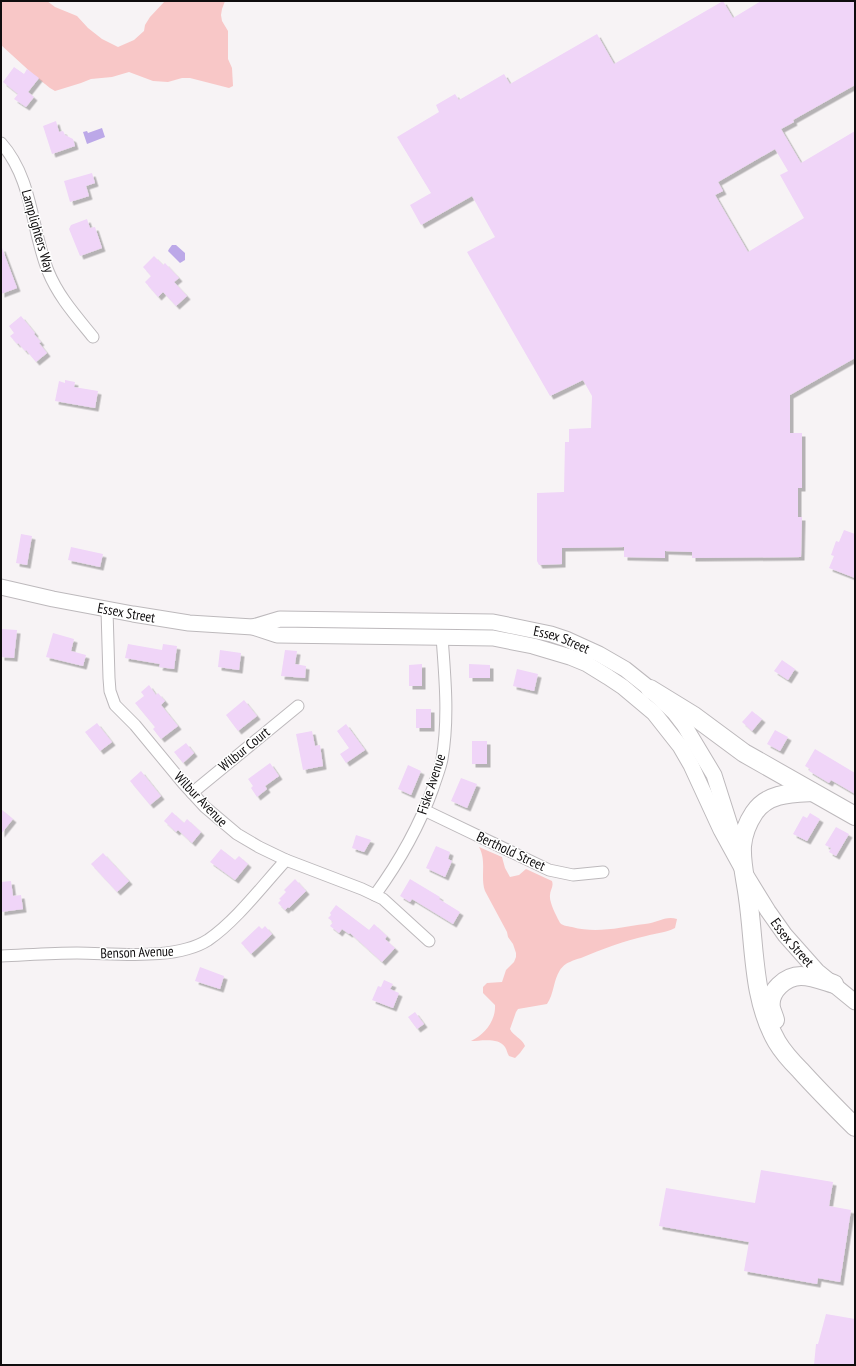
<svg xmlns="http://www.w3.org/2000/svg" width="856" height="1366" font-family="'PT Sans Narrow',sans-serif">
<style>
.green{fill:#f8c7c7}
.water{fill:#bca8e8}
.building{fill:#f0d5f8;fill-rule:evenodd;filter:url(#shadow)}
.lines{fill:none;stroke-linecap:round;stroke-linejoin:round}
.minor-casing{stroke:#bdb9bc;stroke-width:13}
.secondary-casing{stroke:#bdb9bc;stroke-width:17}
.trunk-casing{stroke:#bdb9bc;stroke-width:20}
.minor{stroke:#fff;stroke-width:11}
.secondary{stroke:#fff;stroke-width:15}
.trunk{stroke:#fff;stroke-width:18}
.labels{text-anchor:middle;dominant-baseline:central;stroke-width:3;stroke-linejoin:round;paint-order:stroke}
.street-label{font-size:14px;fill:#0f0d0e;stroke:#fff}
</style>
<defs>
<filter id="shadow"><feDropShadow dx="3.5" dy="3.5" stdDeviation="0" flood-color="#0004"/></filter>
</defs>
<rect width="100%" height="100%" fill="#f7f3f5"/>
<g class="green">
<path d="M1 1H47L55 7 77 16 88 28 102 39 118 47 134 40 144 31 145 25 150 17 165 1H225L222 9 221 15 222 21 228 31V59L232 68 233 86 229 88 190 78H182L168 82 153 81 129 72 112 77 91 79 81 83 55 91 50 88 35 76 1 45Z"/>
<path d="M479 847 502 857 505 868 510 877 519 875 526 869 552 881C554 887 550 890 550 895 549 902 556 915 559 921 561 926 567 926 572 927 597 934 621 927 645 924 657 923 666 915 677 919L675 928C665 933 656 933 646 936 624 941 602 949 581 958 577 959 573 960 570 962 566 963 562 967 560 970 553 981 554 994 547 1004L518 1009 516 1012 510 1029C513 1036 522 1038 525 1046L520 1053 515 1058 509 1056C507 1053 507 1050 505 1047 499 1037 480 1041 471 1041 484 1035 496 1021 495 1005L483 993V987L487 983 502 982 506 970 514 962 516 957V953L513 944 508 937 507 932 485 891C480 877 487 861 479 847Z"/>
</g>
<g class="water">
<path d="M102 128 105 137 87 144 83 132 87 131 88 133Z"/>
<path d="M172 245H176L185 253V260L180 263 168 251 169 249Z"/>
</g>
<g class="building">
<path d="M723 1 733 18 761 1H855V85L793 120 794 122 781 129 801 163 855 131V358L790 395V433H802V488H798V517H802L801 557 692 558V552L665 551V558L624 557V547L562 548V564L539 565 537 561V493L564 492 565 442H569V429L591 428 592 396 583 380 550 396 467 252 495 237 472 196 421 225 410 205 431 193 397 137 439 112 436 105 455 94 459 100 504 74 510 84 597 34 614 64ZM775 149 788 171 780 175 804 218 748 252 715 195 723 191 718 182Z"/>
<path d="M14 67 24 74 27 69 39 78 28 92 34 97 26 107 14 99 18 94 3 82Z"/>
<path d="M56 121 59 132 63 131 65 135 73 139 75 146 52 154 43 126Z"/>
<path d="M92 173 95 183 86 186 89 196 70 202 64 181Z"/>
<path d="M87 219 90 228 95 227 102 248 80 256 69 229 71 225Z"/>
<path d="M1 248H2L17 288 1 294Z"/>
<path d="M154 256 163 265 165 263 179 278 174 282 187 296 176 306 163 292 158 297 145 282 151 276 143 267Z"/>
<path d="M21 316 35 333 34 334 41 342 39 343 47 353 36 362 26 350 25 351 18 343 17 344 10 336 14 333 9 326Z"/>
<path d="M65 380 75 382 74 387 98 391 95 408 55 401 59 381 65 383Z"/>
<path d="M844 530 855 534V578L829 568 834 556 831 555 836 541 839 542Z"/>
<path d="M21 534 32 536 27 565 16 563Z"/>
<path d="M71 547 103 554 100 567 68 560Z"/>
<path d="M1 629 17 630 14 658 1 657Z"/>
<path d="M53 633 74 639 71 651 86 655 83 666 46 657Z"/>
<path d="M128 644 162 650 163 644 177 646 174 669 159 667 160 664 125 658Z"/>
<path d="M220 650 241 653 239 670 218 667Z"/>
<path d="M285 650 297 651 295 664 306 666 305 678 281 676Z"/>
<path d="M782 660 795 669 788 680 774 671Z"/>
<path d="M422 664V686H409V665Z"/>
<path d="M469 664 490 665V678H469Z"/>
<path d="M517 669 538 674 534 691 513 686Z"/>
<path d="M149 685 156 695 158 693 165 701 161 705 178 726 161 739 153 729 155 727 135 703 144 696 141 692Z"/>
<path d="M244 700 257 716 238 731 226 715Z"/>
<rect x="416" y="709" width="15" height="19"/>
<path d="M752 711 762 719 752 731 742 722Z"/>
<path d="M97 723 112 742 100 751 85 732Z"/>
<path d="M346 724 365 750 346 763 340 754 349 748 337 731Z"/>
<path d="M775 730 788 737 780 751 767 744Z"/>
<path d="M312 731 315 746 320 745 323 766 303 770 296 734Z"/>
<rect x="472" y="741" width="15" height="23"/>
<path d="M186 743 194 753 183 763 174 752Z"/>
<path d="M815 749 855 773V794L831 780 829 783 809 771 810 769 805 766Z"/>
<path d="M270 763 279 776 265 786 267 789 257 797 251 788 253 786 248 779Z"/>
<path d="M408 765 421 771 411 795 398 789Z"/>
<path d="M141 771 161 796 150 805 130 781Z"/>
<path d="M461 778 477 784 467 808 451 801Z"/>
<path d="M1 809 13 819 1 834Z"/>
<path d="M172 812 184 823 187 819 201 832 192 843 178 830 176 832 164 821Z"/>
<path d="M810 813 820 819 807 841 793 834 803 816 807 818Z"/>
<path d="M836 827 849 834 836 856 829 852 831 848 825 845Z"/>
<path d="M356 835 371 840 364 852 352 848Z"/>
<path d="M436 846 450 852 448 859 452 861 445 877 426 868Z"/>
<path d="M221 849 235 860 239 856 248 864 235 880 210 862Z"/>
<path d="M103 853 129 881 117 892 91 864Z"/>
<path d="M295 879 306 891 289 908 288 907 285 910 278 903 281 900 279 899 286 892 284 890Z"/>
<path d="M410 879 440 897 439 899 460 912 453 924 412 899 410 902 400 896Z"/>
<path d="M11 881 13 896 21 895 23 909 1 912V882Z"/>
<path d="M336 905 369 930 374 924 387 936 385 939 395 948 382 962 350 933 349 934 342 929 339 933 330 926 333 922 328 918 331 915 330 913Z"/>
<path d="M259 926 262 929 265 926 272 934 251 954 241 943Z"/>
<path d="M200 967 224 976 220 989 195 981Z"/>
<path d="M384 980 393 984 390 989 399 993 393 1008 372 1000 378 986 381 987Z"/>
<path d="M415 1012 424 1024 417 1029 408 1017Z"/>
<path d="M761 1170 833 1182 829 1206 851 1210 840 1282 818 1278 817 1284 744 1271 749 1242 659 1226 666 1188 755 1203Z"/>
<path d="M826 1314 855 1319V1365H814L816 1344H818Z"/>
</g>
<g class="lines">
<defs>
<g id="minor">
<path d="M1 143C33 179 31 229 48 271 58 296 76 316 93 337"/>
<path d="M107 610 109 678 110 691 115 705 135 725 183 783 205 807 237 834 259 847 286 860 362 889 383 899 429 941"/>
<path d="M192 793 298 706"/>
<path d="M424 810 549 870 573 875 603 872"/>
<path d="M375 895C399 862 419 827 433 788 436 778 440 769 442 759 449 719 445 677 442 637"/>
<path d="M1 956C26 955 51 953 77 953 115 953 175 961 208 940 236 921 263 885 286 860"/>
</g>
<g id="secondary">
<path id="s1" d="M1 587 53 599 133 614 189 623 253 627 277 635 493 638 533 646 570 657 587 664 608 677 623 687 654 713 680 746 691 765 721 830 744 872 768 911 785 935 817 971 855 1002"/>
<path id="s2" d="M253 627 280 619 493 622 551 634 566 639 599 654 625 669 650 689 674 712 684 725 714 775 736 844"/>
</g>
<g id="trunk">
<path d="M650 689 694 716 744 753 855 816"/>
<path d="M812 792C791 793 767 793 754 813 748 822 743 835 742 846 741 864 746 881 748 898 755 946 752 999 777 1042 783 1052 792 1062 800 1070 818 1090 836 1108 855 1127"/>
<path d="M775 1020C774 1016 772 1012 771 1008 768 991 786 976 801 976 812 976 824 981 834 984"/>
</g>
</defs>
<use href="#minor" class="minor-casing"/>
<use href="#secondary" class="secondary-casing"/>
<use href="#trunk" class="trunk-casing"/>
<use href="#minor" class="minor"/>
<use href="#secondary" class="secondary"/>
<use href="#trunk" class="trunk"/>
</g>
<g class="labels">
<g class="street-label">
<text transform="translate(38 231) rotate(74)">Lamplighters Way</text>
<text stroke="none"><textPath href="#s1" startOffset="128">Essex Street</textPath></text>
<text stroke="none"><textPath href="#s2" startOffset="312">Essex Street</textPath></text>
<text transform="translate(244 749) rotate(-39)">Wilbur Court</text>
<text transform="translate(431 784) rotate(-72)">Fiske Avenue</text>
<text transform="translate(201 799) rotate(46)">Wilbur Avenue</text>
<text transform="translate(511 851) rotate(25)">Berthold Street</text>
<text stroke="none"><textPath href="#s1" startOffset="947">Essex Street</textPath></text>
<text transform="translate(137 952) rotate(-2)">Benson Avenue</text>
</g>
</g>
<rect width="856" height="1366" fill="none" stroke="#0f0d0e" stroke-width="4"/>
</svg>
